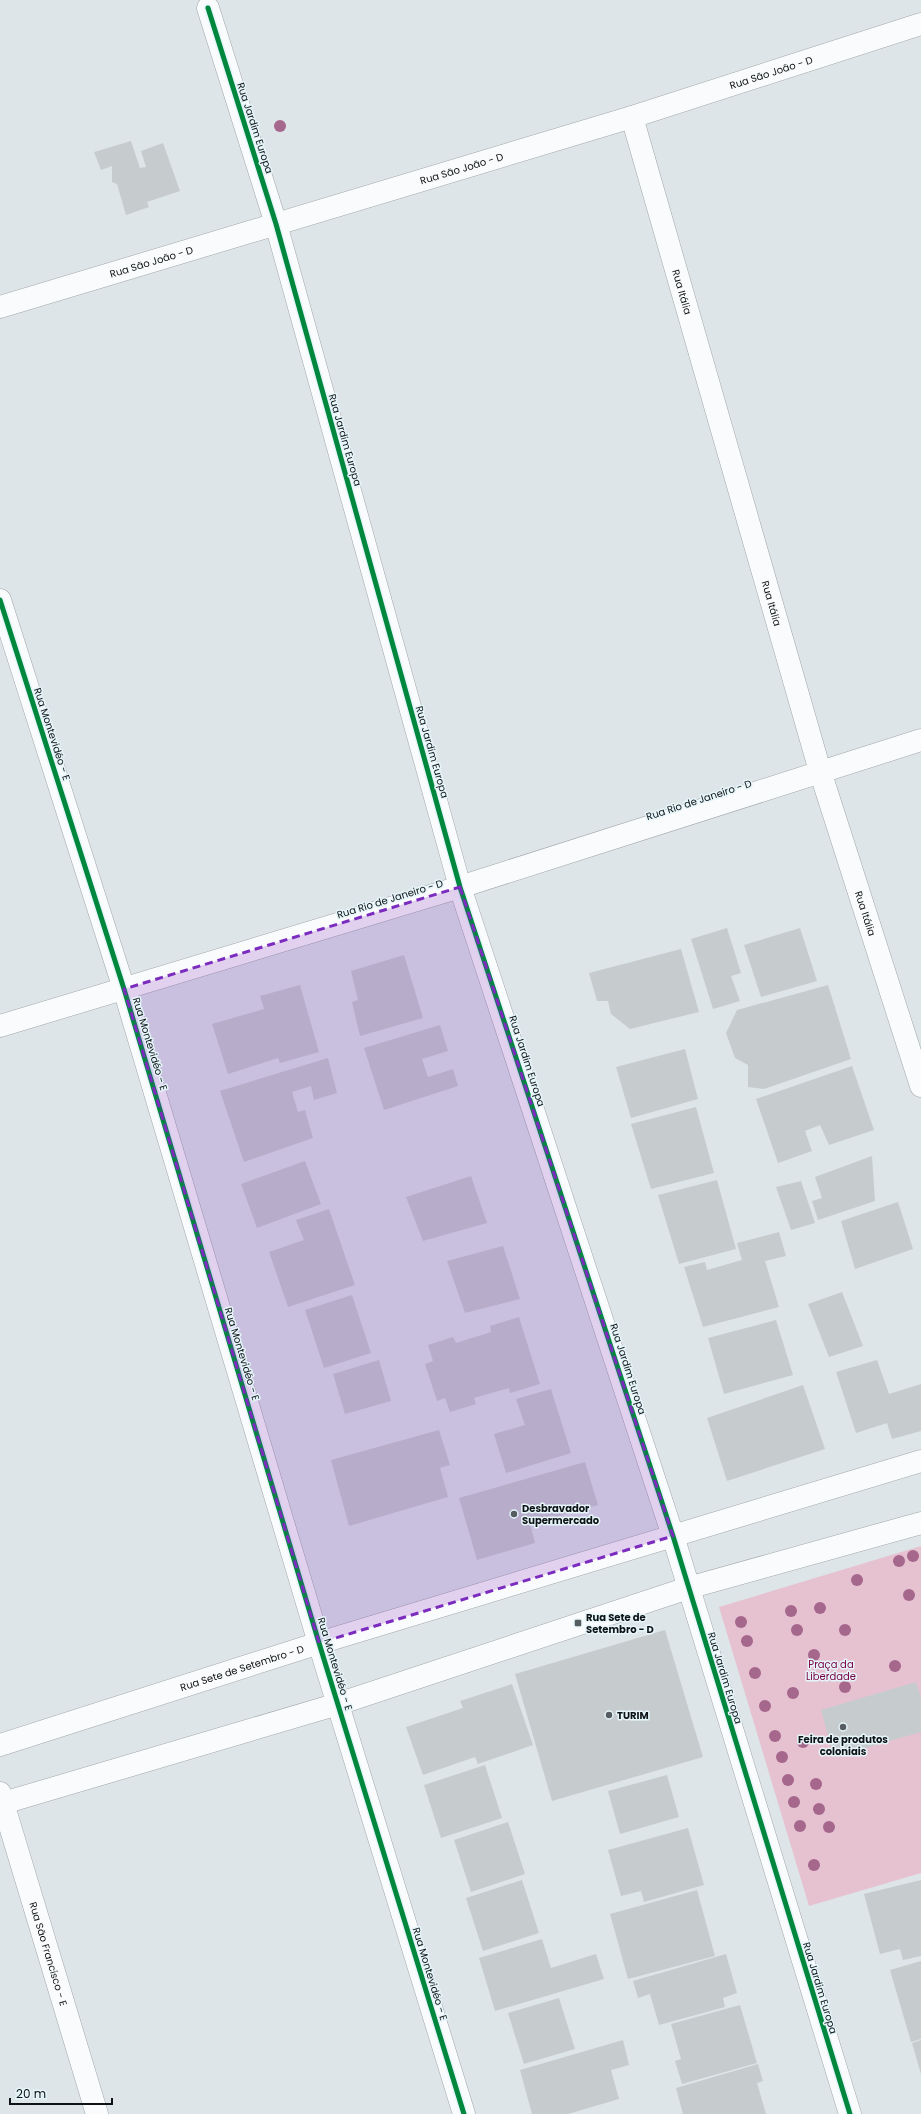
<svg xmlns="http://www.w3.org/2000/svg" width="921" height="2114" font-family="Poppins,sans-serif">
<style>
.green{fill:#e6c2d1}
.building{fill:#c6ccce}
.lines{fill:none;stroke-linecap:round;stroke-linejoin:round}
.minor-casing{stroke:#a1a7aa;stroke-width:23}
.minor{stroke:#fafbfc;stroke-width:22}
.cycleway-casing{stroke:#e5f5fa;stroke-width:8}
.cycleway{stroke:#00873e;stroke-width:5}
.tree{fill:#a6678d}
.marked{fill:#7b2cbf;fill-opacity:0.2;stroke:#7b2cbf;stroke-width:3;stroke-dasharray:8 5;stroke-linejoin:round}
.poi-dot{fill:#565c5f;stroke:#e5f5fa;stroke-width:1.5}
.labels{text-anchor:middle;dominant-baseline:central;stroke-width:3;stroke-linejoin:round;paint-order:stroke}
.street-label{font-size:10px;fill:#0e1315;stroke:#e5f5fa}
.poi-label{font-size:10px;font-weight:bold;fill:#0e1315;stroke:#e5f5fa;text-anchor:start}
.park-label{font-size:10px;fill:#790042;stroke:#e5f5fa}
</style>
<rect width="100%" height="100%" fill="#dde5e8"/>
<path class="green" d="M921 1546V1873L809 1906 719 1607Z"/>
<g class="building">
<path d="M131 141 140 168 146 167 141 151 163 143 180 191 147 202 149 207 126 215 117 184 112 182V166L101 170 94 152Z"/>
<path d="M727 928 741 973 731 976 740 1001 713 1009 691 939Z"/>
<path d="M800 928 817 981 761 997 744 945Z"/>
<path d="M681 949 699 1012 630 1029 611 1014 608 1001H597L589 973Z"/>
<path d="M404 955 423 1018 360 1036 352 1002 358 1000 351 971Z"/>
<path d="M300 985 319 1052 280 1063 278 1058 228 1074 212 1024 264 1009 260 996Z"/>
<path d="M828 985 851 1059 764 1089 748 1087V1065L735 1058 726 1033 737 1010Z"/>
<path d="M440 1025 448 1051 422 1059 428 1077 453 1069 458 1086 384 1110 364 1048Z"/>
<path d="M685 1049 698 1099 631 1118 616 1067Z"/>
<path d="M328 1058 337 1093 314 1100 311 1086 292 1092 298 1112 305 1110 313 1138 244 1162 220 1091Z"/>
<path d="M852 1066 874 1130 829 1145 820 1125 805 1131 812 1151 778 1163 756 1099Z"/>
<path d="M696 1107 714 1173 651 1189 631 1124Z"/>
<path d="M872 1156 875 1201 818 1220 812 1201 822 1198 815 1177Z"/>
<path d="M305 1161 321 1204 257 1228 241 1184Z"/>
<path d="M471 1176 487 1223 423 1241 406 1197Z"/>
<path d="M717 1180 736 1249 679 1264 658 1195Z"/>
<path d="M801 1181 815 1223 791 1230 776 1187Z"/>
<path d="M898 1202 913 1249 855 1269 841 1221Z"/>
<path d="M329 1209 355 1285 288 1307 269 1252 304 1240 296 1220Z"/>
<path d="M779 1232 786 1256 765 1261 779 1307 703 1327 684 1267 705 1262 707 1270 742 1260 737 1243Z"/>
<path d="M503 1246 520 1299 465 1313 447 1261Z"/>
<path d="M842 1292 863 1346 829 1357 808 1304Z"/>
<path d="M352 1295 371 1353 324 1368 305 1310Z"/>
<path d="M519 1317 540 1384 510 1393 509 1388 474 1398 476 1404 450 1412 445 1398 437 1401 425 1364 433 1361 428 1345 453 1337 456 1343 491 1332 490 1326Z"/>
<path d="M776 1320 793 1375 724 1394 708 1338Z"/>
<path d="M379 1360 391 1401 345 1414 333 1374Z"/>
<path d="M877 1360 889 1394 921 1384V1431L892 1439 887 1423 856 1433 836 1372Z"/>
<path d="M803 1385 825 1449 727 1481 707 1418Z"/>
<path d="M551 1389 571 1453 506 1473 494 1434 525 1425 516 1399Z"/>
<path d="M439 1430 450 1465 440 1468 448 1497 349 1526 331 1460Z"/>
<path d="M585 1462 598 1505 530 1524 535 1543 477 1560 459 1498Z"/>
<path d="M665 1630 703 1757 552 1801 515 1674Z"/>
<path d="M916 1682 921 1698V1732L834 1757 821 1710Z"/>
<path d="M512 1684 533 1745 478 1764 475 1757 423 1775 406 1727 463 1708 460 1701Z"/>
<path d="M485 1765 502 1818 441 1838 424 1785Z"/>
<path d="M667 1775 679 1817 620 1834 608 1791Z"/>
<path d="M508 1822 525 1874 471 1892 454 1840Z"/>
<path d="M688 1828 704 1885 644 1902 641 1891 621 1896 608 1850Z"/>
<path d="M522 1880 539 1933 483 1951 466 1898Z"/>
<path d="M921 1880V1956L903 1960 900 1949 880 1954 864 1894Z"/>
<path d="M697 1890 715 1956 628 1979 610 1914Z"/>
<path d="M542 1939 551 1968 596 1954 604 1979 495 2011 479 1958Z"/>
<path d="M726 1954 737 1993 723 1998 725 2007 659 2025 650 1994 638 1998 633 1981Z"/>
<path d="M921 1961V2039L911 2042 890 1970Z"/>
<path d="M559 1998 575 2049 524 2064 508 2013Z"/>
<path d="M740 2005 757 2063 682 2084 675 2061 681 2059 671 2024Z"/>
<path d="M623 2040 629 2065 611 2070 619 2099 568 2114H532L520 2070Z"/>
<path d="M921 2040V2074L912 2043Z"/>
<path d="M758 2064 763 2081 757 2083 766 2114H683L676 2088Z"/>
</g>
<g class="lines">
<defs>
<g id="minor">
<path d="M208 8 276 224 460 887 673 1536 850 2114"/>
<path id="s1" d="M632 117 820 771 921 1086"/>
<path id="s2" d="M0 307 632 117 921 24"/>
<path d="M0 600 124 989 319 1643 464 2114"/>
<path d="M0 1026 460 887 921 740"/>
<path id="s3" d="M0 1745 319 1643 921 1461"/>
<path id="s4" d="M0 1793 97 2114"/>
<path d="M0 1804 338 1704 688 1588 921 1523"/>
</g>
</defs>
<use href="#minor" class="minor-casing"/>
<use href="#minor" class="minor"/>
<defs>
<g id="cycleway">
<path d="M208 8 276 224 460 887 673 1536 850 2114"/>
<path d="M0 600 124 989 319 1643 464 2114"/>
</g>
</defs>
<use href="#cycleway" class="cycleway-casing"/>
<use href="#cycleway" class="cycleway"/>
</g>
<g class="tree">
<circle cx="280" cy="126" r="6"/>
<circle cx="913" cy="1556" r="6"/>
<circle cx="899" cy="1561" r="6"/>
<circle cx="857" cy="1580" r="6"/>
<circle cx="909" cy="1595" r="6"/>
<circle cx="820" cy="1608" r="6"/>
<circle cx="791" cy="1611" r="6"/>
<circle cx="741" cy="1622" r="6"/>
<circle cx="797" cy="1630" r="6"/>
<circle cx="845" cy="1630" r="6"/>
<circle cx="747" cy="1641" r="6"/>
<circle cx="814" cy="1655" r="6"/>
<circle cx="895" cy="1666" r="6"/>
<circle cx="755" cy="1673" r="6"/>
<circle cx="845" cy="1687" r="6"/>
<circle cx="793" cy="1693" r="6"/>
<circle cx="765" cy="1706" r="6"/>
<circle cx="775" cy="1736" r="6"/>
<circle cx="803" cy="1742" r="6"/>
<circle cx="782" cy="1757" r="6"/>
<circle cx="788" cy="1780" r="6"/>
<circle cx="816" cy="1784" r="6"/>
<circle cx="794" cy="1802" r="6"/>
<circle cx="819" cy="1809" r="6"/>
<circle cx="800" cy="1826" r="6"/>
<circle cx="829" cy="1827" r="6"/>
<circle cx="814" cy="1865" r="6"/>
</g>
<path class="marked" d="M460 887 673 1536 319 1643 124 989Z"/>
<g class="poi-dot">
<circle cx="514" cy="1514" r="4"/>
<rect x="574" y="1619" width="8" height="8" rx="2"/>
<circle cx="609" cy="1715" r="4"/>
<circle cx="843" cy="1727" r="4"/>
</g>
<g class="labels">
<g class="street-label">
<text stroke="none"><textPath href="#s2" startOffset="806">Rua São João - D</textPath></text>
<text transform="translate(255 128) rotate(72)">Rua Jardim Europa</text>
<text stroke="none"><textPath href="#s2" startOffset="482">Rua São João - D</textPath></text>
<text stroke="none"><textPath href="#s2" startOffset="158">Rua São João - D</textPath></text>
<text stroke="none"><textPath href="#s1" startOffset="182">Rua Itália</textPath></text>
<text transform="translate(345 440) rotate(74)">Rua Jardim Europa</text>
<text stroke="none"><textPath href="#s1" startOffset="506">Rua Itália</textPath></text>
<text transform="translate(52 734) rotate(72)">Rua Montevidéo - E</text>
<text transform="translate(432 752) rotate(74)">Rua Jardim Europa</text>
<text transform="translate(699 800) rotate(-18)">Rua Rio de Janeiro - D</text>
<text transform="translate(390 899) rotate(-17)">Rua Rio de Janeiro - D</text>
<text stroke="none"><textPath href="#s1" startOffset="830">Rua Itália</textPath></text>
<text transform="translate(150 1044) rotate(73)">Rua Montevidéo - E</text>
<text transform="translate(527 1061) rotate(72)">Rua Jardim Europa</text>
<text transform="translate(242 1354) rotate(73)">Rua Montevidéo - E</text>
<text transform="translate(628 1369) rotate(72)">Rua Jardim Europa</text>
<text transform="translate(335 1664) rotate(73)">Rua Montevidéo - E</text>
<text stroke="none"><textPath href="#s3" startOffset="254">Rua Sete de Setembro - D</textPath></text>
<text transform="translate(725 1678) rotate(73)">Rua Jardim Europa</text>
<text stroke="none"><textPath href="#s4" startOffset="168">Rua São Francisco - E</textPath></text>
<text transform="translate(430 1974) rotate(73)">Rua Montevidéo - E</text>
<text transform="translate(820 1988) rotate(73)">Rua Jardim Europa</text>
</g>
<g class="poi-label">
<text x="522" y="1508">Desbravador<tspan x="522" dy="12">Supermercado</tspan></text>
<text x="586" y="1617">Rua Sete de<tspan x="586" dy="12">Setembro - D</tspan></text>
<text x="617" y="1715">TURIM</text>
<text x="843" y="1739" text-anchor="middle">Feira de produtos<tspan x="843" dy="12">coloniais</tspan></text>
</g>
<g class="park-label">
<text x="831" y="1664">Praça da<tspan x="831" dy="12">Liberdade</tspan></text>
</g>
</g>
<path d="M10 2098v6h102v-6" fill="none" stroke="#0e1315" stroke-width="2"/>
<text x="16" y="2098" font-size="12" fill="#0e1315" stroke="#e5f5fa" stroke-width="3" paint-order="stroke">20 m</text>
</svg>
